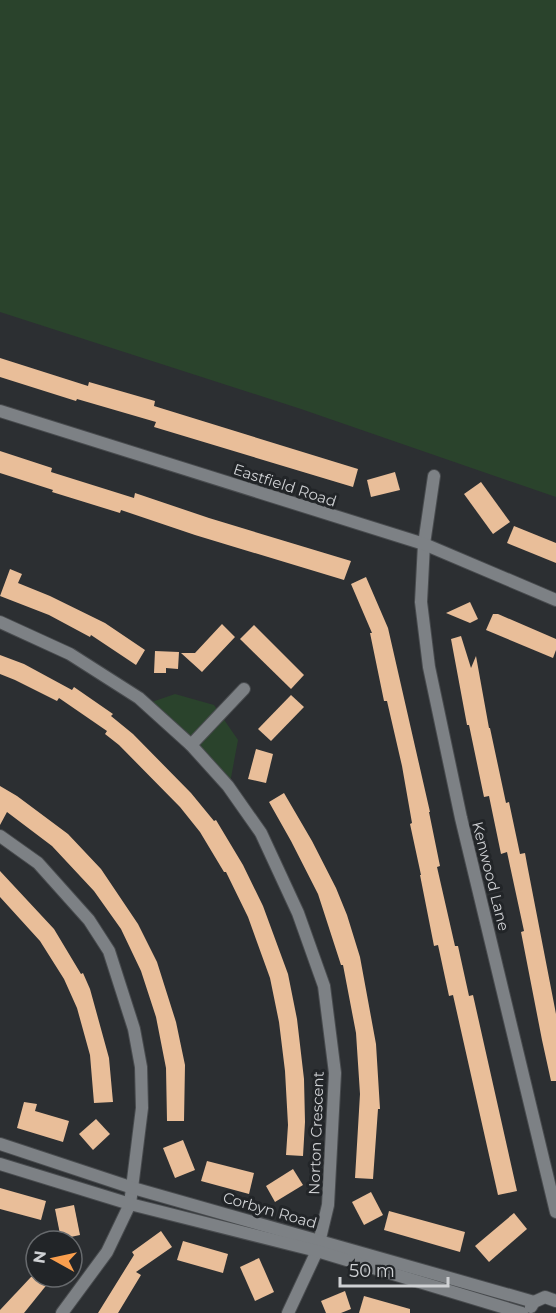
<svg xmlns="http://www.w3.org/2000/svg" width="556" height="1313" font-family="Montserrat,sans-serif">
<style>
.green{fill:#2a432c}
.building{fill:#e9be99}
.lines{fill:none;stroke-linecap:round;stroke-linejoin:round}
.minor-casing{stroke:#484b4e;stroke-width:14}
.tertiary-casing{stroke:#484b4e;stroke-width:14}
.minor{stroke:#7d8185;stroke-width:12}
.tertiary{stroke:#7d8185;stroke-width:12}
.labels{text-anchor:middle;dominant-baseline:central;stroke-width:6;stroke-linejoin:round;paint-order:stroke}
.street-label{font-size:15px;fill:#cfd1d4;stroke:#222528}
</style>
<rect width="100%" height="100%" fill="#2c2f32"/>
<g class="green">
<path d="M0 0H556V497L301 409 0 312Z"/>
<path d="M175 694 214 705 238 740 230 783 146 704Z"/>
</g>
<g class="building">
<path d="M0 358 88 386 89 382 155 401 154 406 358 469 353 487 154 427 156 422 77 399 76 401 0 377Z"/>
<path d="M0 451 52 468 51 472 134 498 135 493 209 518 351 561 344 580 195 535 121 510 120 513 52 492 53 490 0 473Z"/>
<path d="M395 472 400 490 371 497 367 480Z"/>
<path d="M481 482 510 522 493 534 464 494Z"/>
<path d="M514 526 556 543V563L507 543Z"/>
<path d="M10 569 22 574 18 583 50 596 105 623 145 650 136 665 91 635 90 637 49 615 0 596Z"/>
<path d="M366 577 388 628 430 812H429L440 866 437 867 455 946H458L469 996 473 995 517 1191 498 1195 453 995 449 996 438 945 434 946 420 875H421L410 824 412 823 402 766 387 701H384L370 633H372L351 584Z"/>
<path d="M470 602 478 619 470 623 446 613Z"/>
<path d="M493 614H498L556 639V650L553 658 486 630Z"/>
<path d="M222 624 235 637 202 672 181 653H195Z"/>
<path d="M254 625 304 675 291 689 240 639Z"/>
<path d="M461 636 471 668 476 656 489 728H490L506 803 509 802 520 854 525 853 527 864 556 1014V1081H551L542 1040 521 932 524 931 507 852 501 854 489 796 484 797 469 725H467L451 639Z"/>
<path d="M155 651 179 652 178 669 166 668V673H154Z"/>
<path d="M0 655 24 664 72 690 74 687 113 714 111 716 133 734 191 793 214 821 216 820 243 865 263 906 288 974 297 1019 304 1079 305 1122 303 1156 286 1155 288 1125 285 1071 279 1022 270 978 248 917 226 872H224L200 832 180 807 119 745 105 734 107 731 59 698 57 701 15 680 0 674Z"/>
<path d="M291 695 304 707 271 741 258 729Z"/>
<path d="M256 749 273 754 266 783 248 779Z"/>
<path d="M0 786 17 796 68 834 101 869 138 924 157 962 176 1022 185 1065 184 1121H167L166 1068 156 1017 141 971 121 929 94 891 52 846 7 812 0 825Z"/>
<path d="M284 793 312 841 336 888 347 915 360 957 376 1044 380 1109H378L373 1179 355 1178 360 1094 356 1033 343 965H341L318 894 291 841 269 802Z"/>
<path d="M0 871 54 929 81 974 83 973 90 989 109 1058 113 1102 94 1103 90 1055 77 1008 64 979 40 941 0 897Z"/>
<path d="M24 1102 37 1104 35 1111 69 1121 63 1142 17 1128Z"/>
<path d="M96 1119 110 1134 93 1150 79 1134Z"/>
<path d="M183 1140 195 1170 175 1178 163 1148Z"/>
<path d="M207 1161 254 1173 249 1194 201 1181Z"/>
<path d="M293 1169 303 1185 275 1202 266 1186Z"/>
<path d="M0 1188 46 1201 41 1220 0 1209Z"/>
<path d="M371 1192 383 1215 364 1225 352 1202Z"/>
<path d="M74 1205 80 1235 61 1239 55 1209Z"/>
<path d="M389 1211 465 1232 460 1252 384 1230Z"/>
<path d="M514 1213 527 1229 489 1262 475 1246Z"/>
<path d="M161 1231 172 1247 136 1272 141 1275 118 1313H98L134 1255 132 1252Z"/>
<path d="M183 1241 228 1254 223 1273 177 1260Z"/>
<path d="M259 1258 274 1292 255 1301 240 1267Z"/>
<path d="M31 1277H53L24 1313H0V1310Z"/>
<path d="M345 1291 351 1309 341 1313H326L321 1301Z"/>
<path d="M364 1296 410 1309V1313H359Z"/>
</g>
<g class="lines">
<defs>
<g id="minor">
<path d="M434 476 424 544 421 602 429 667 461 818 556 1212"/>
<path d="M0 622 70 654 139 698 191 745 228 786 261 833 298 913 324 986 335 1073 328 1205 317 1251 288 1313"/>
<path d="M191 745 244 689"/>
<path d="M0 836 38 863 89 920 109 951 134 1029 141 1067 142 1108 130 1204 107 1252 62 1313"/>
<path d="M0 1144 133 1188 534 1302"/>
<path d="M0 1164 130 1204 317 1251 522 1313"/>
<path d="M531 1307 534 1302 545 1297 556 1301"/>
</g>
<path id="tertiary" d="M0 411 424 544 556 600"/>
</defs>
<use href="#minor" class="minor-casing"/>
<use href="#tertiary" class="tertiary-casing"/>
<use href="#minor" class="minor"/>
<use href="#tertiary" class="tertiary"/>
</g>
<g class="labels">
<g class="street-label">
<text transform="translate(285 485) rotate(18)">Eastfield Road</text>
<text transform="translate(491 876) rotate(76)">Kenwood Lane</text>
<text transform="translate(316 1133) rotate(-88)">Norton Crescent</text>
<text transform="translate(270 1210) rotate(16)">Corbyn Road</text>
</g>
</g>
<g transform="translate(54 1259) rotate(278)"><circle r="28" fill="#222528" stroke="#676a6d" stroke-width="1.5"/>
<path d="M0-4.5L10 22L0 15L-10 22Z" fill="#fa9f4e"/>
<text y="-9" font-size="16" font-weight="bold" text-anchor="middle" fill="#cfd1d4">N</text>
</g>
<path d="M340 1277v9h108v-9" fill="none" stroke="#cfd1d4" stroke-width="3"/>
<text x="349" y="1277" font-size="18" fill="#cfd1d4" stroke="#222528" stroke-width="4.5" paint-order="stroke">50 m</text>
</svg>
